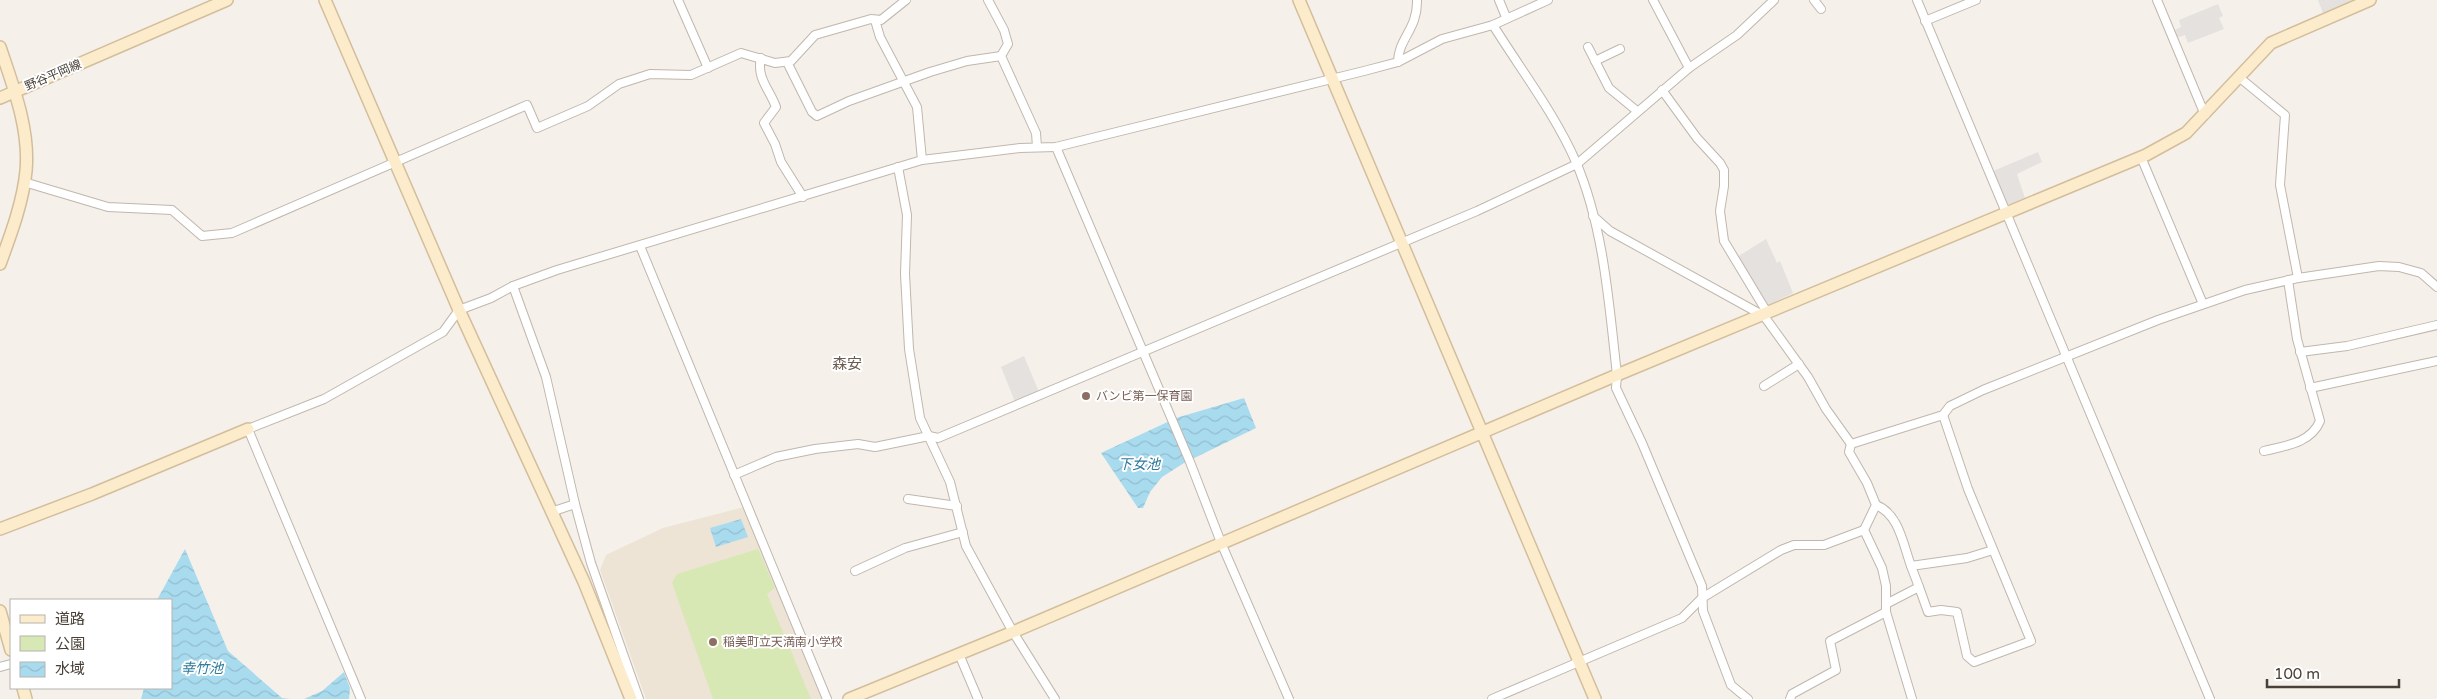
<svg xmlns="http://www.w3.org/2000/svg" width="2437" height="699" font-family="'Varela Round','Noto Sans JP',sans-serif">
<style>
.education{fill:#ede4d5}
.park{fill:#d7e8b4}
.parking{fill:#e4e1df}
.water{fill:url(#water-waves)}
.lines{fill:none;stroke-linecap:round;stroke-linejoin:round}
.street-casing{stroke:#c0b7ad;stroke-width:10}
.secondary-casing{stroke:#d3be9b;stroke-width:14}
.street{stroke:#fff;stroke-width:8}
.secondary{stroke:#fdeccc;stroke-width:11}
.education-dot{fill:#8d6e63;stroke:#fff;stroke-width:2}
.labels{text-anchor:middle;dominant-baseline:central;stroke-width:4;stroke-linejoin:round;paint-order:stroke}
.street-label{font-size:12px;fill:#494038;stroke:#fff}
.education-label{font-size:12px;fill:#785e54;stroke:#fff;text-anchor:start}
.water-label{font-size:14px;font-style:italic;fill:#2d7a9c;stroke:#fff}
.quarter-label{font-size:15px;fill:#6c5d50;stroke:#fff}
</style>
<defs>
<pattern id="water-waves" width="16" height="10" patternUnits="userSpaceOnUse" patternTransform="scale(1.25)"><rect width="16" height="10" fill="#a9dbef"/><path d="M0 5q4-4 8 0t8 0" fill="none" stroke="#93bdce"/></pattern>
</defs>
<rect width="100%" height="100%" fill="#f5f0ea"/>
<path class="education" d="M744 507 823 699H646L600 570 606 555 663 528Z"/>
<path class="park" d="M758 549 775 588 767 594 811 699H713L672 583 677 574Z"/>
<g class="parking">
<path d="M2318 0H2361L2324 16Z"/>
<path d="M2218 4 2223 16 2219 18 2224 29 2188 43 2185 35 2176 38 2173 31 2181 27 2179 20Z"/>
<path d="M2038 152 2042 162 2017 174 2025 198 2007 205 1993 171Z"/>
<path d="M1766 239 1777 263 1780 261 1793 293 1768 305 1737 257Z"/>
<path d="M1024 356 1039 392 1015 402 1001 367Z"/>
</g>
<g class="water">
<path d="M1244 398 1256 428 1184 463 1162 477 1150 492 1143 508H1138L1101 453 1176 418Z"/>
<path d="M741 519 748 537 716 547 710 528Z"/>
<path d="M185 549 228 651 282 698 290 699H141L144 688H171V600H157Z"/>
<path d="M344 672 350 688 349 699H304L322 691Z"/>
</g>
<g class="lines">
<defs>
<g id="street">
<path d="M678 0 708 68"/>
<path d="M988 0 1004 30 1008 44 1001 56 1036 133 1037 147"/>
<path d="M1499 0 1506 17"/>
<path d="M1653 0 1689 68"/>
<path d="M1814 0 1821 9"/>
<path d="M1917 0 2210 699"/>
<path d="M2157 0 2205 115"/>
<path d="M875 20 880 37 917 107 922 160"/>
<path d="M1925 21 1976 0"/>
<path d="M1493 25C1521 70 1555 114 1576 162 1604 228 1609 304 1617 375L1616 388 1642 443 1702 586 1703 611 1731 685 1748 699"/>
<path d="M1588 47 1609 88 1637 111"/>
<path d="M761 58C756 78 770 90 776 107L764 123 775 144 781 162 803 197"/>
<path d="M1595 61 1620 49"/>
<path d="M787 62 812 112 817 116 849 101 930 72 967 61 1001 56"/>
<path d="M1398 62C1398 39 1418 29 1417 0"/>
<path d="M2240 78 2285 115 2280 185 2298 278"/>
<path d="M1662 90 1697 138 1720 163 1724 170V186L1720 211 1724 241 1768 314"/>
<path d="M1056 147 1190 462 1222 545 1289 699"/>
<path d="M2141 157 2203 304"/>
<path d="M898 167 907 215 905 274 909 349 920 418 950 482 966 546 1013 632 1055 699"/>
<path d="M24 182 108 207 172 210 202 236 232 233 527 105 537 128 588 106 619 84 650 74 691 75 741 53 775 63 791 61 815 35 871 19 881 20 906 0"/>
<path d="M1593 216 1610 231 1764 316 1808 377 1826 409 1851 444"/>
<path d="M640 246 827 699"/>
<path d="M513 286 546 377 575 504 591 563 639 699"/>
<path d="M2300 352 2347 346 2437 325"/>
<path d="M1764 386 1799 364"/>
<path d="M2310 388 2437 361"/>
<path d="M1851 444 1943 415 1950 406 1983 390 2158 320 2245 290 2298 278 2379 266 2399 267 2421 273 2437 287"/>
<path d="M1851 444 1849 452 1867 483 1876 505 1864 530 1882 568 1886 586V612L1912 699"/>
<path d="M2264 451C2285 446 2311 443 2320 421L2297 339 2288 280"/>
<path d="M734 475 776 457 815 449 858 444 875 447 929 436 938 438 1477 211 1577 164 1689 68 1737 35 1774 0"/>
<path d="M908 499 957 506"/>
<path d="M1876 505C1899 514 1903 544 1911 566"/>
<path d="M551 512 575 504"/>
<path d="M855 571 905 548 963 532"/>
<path d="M1919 587 1911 566 1967 558 1993 550"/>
<path d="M1886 604 1919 587 1928 612 1941 610 1957 612 1967 656 1974 662 2031 641 1968 489 1943 415"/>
<path d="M959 654 978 699"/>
<path d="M0 667 11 664"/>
<path d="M361 699 248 429 324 399 443 332 459 310 491 298 513 286 557 270 922 160 1020 148 1056 147 1364 71 1398 62 1442 39 1493 25 1548 0"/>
<path d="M1492 699 1682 618 1702 598 1781 550 1794 545H1824L1864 530"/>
<path d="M1790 699 1792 694 1836 670 1830 641 1886 612"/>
</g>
<g id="secondary">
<path d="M325 0 459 310 584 582 631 699"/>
<path d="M1299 0 1595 699"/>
<path d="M0 47C13 86 30 129 26 171 23 202 11 234 0 264"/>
<path d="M0 98 227 0"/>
<path d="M0 529 92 494 248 429"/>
<path d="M0 611 11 650"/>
<path d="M23 688 26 699"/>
<path d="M849 699 1013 632 1617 375 2146 155 2186 133 2271 43 2370 0"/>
</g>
</defs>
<use href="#street" class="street-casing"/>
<use href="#secondary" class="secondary-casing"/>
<use href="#street" class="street"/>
<use href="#secondary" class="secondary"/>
</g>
<g class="education-dot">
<circle cx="1086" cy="396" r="5"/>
<circle cx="713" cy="642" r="5"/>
</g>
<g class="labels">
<g class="street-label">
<text transform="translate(53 75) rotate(-23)">野谷平岡線</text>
</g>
<g class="education-label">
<text x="1096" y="396">バンビ第一保育園</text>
<text x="723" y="642">稲美町立天満南小学校</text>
</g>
<g class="water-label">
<text x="1139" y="464">下女池</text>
<text x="202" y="668">幸竹池</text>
</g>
<g class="quarter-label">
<text x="847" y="364">森安</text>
</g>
</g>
<rect x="10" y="599" width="162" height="90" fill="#ffffff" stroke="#b6b3af"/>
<rect x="20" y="615" width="25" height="8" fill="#fdeccc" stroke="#b6b3af"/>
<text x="55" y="624" font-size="15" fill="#494038">道路</text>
<rect x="20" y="636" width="25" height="15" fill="#d7e8b4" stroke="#b6b3af"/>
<text x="55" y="649" font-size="15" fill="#494038">公園</text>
<rect x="20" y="662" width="25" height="15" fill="url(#water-waves)" stroke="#b6b3af"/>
<text x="55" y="674" font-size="15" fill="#494038">水域</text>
<path d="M2267 679v8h132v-8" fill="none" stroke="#494038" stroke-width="2.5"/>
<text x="2274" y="679" font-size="15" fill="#494038" stroke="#ffffff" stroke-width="4" paint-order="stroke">100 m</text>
</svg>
